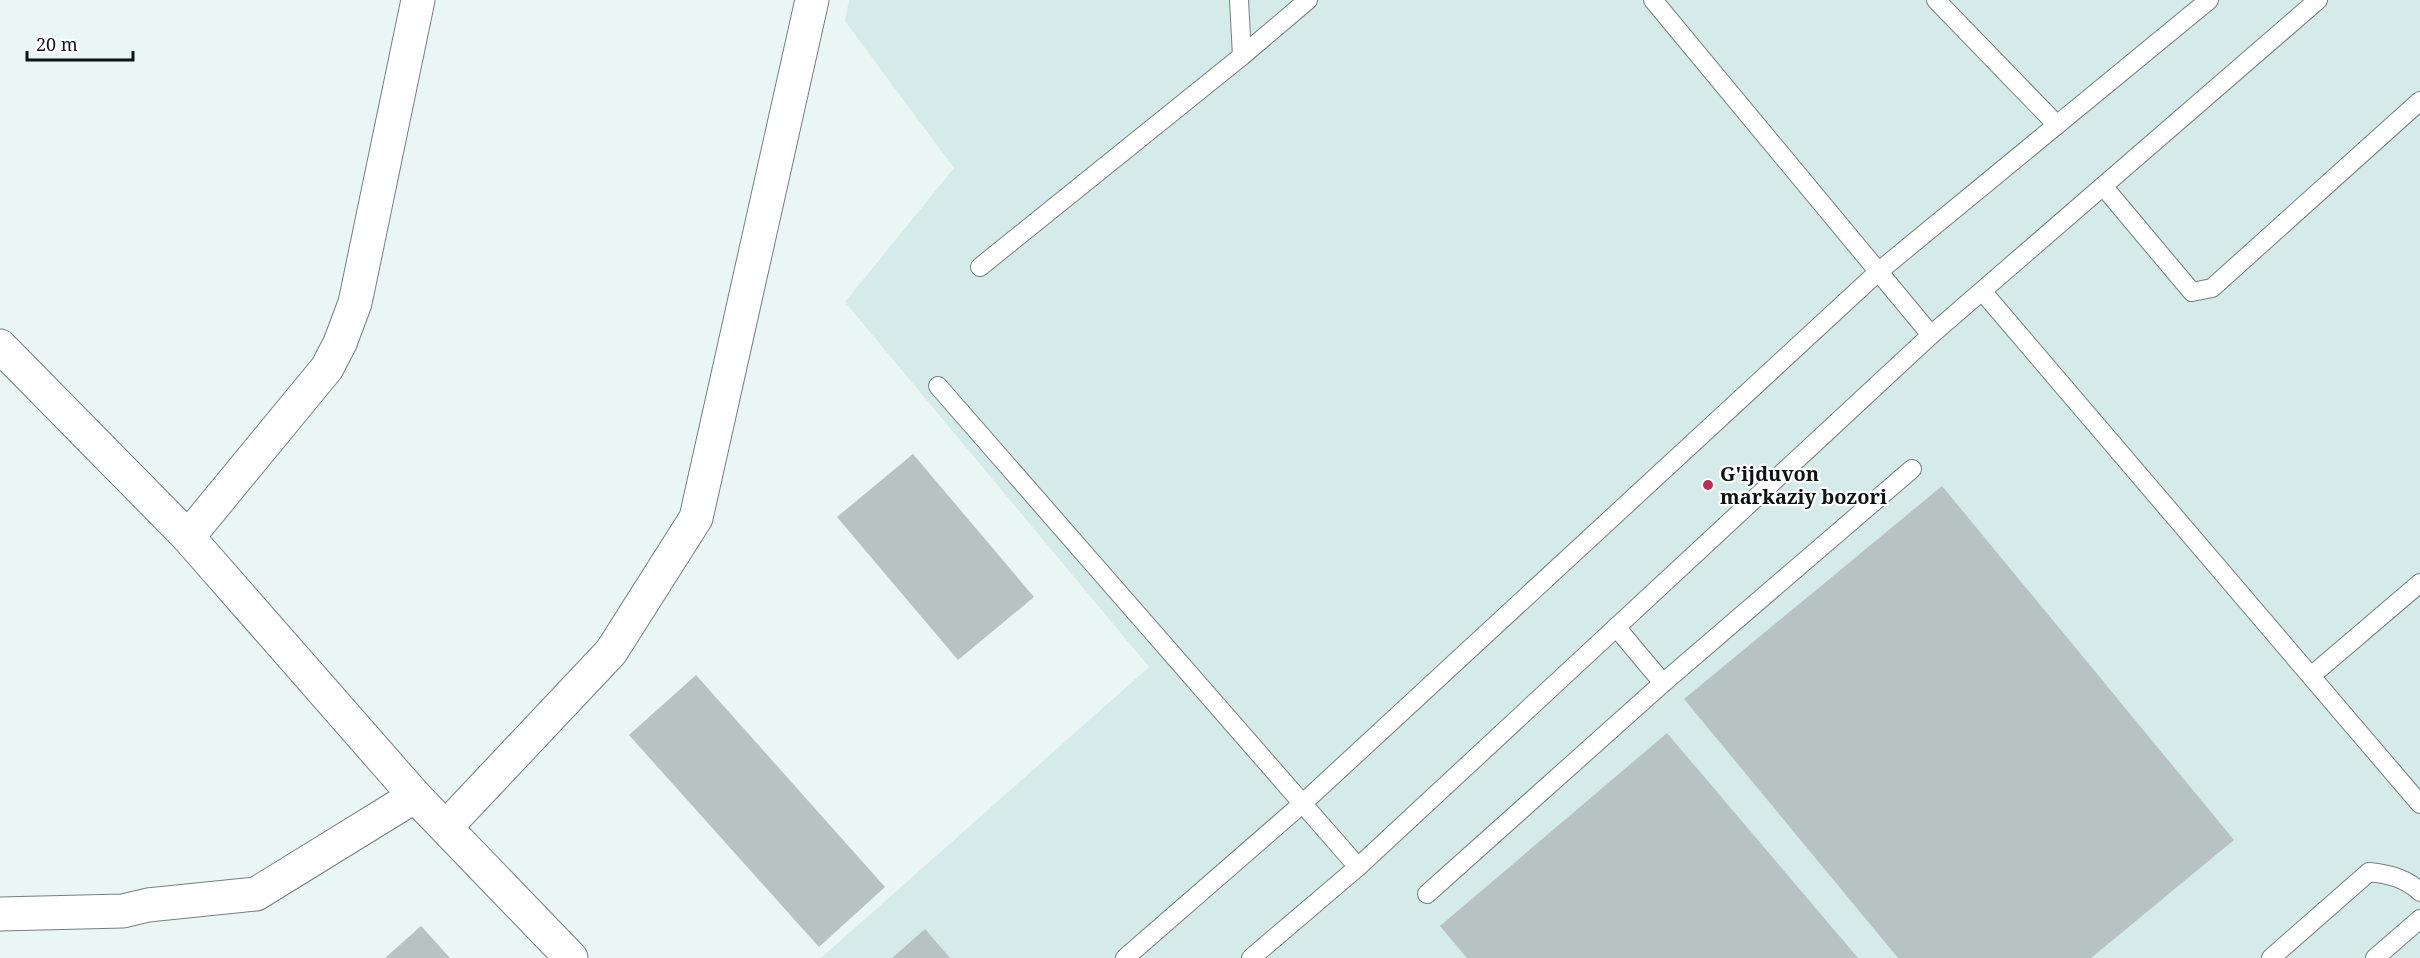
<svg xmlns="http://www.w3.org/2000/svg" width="2420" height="958" font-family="'Noto Serif',serif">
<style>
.built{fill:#d5ebe9}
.building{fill:#b7c3c2}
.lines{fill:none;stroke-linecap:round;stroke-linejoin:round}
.lane-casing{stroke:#74807f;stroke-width:20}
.street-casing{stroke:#74807f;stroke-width:35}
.secondary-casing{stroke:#74807f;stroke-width:35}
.lane{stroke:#fff;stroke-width:18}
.street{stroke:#fff;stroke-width:33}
.secondary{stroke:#fff;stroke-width:33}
.poi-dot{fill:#bd2d56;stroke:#fff;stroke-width:2}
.labels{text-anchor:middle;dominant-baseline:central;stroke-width:4.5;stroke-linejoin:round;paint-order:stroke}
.poi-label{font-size:20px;font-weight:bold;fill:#0e1212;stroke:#fff;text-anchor:start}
</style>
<rect width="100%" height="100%" fill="#e9f6f4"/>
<path class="built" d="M849 0H2420V958H821L1149 667 845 302 954 168 845 21Z"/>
<g class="building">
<path d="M913 454 1034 597 958 660 837 517Z"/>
<path d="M1942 486 2234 840 2091 958H1898L1684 699Z"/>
<path d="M696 675 885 887 819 947 629 735Z"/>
<path d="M1667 733 1858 958H1467L1440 926Z"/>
<path d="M421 926 450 958H385Z"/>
<path d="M925 929 950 958H892Z"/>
</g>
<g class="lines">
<defs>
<g id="lane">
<path d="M1239 0 1242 56"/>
<path d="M1653 0 1931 335"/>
<path d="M1936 0 2057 125"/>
<path d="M2103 186 2192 292 2212 288 2420 101"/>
<path d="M980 267 1242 56 1308 0"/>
<path d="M1982 291 2420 804"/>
<path d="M938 386 1358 867"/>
<path d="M1616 627 1663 683"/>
<path d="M2311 676 2420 583"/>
<path d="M1427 894 1663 683 1912 469"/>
<path d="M1125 958 1302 804 1878 272 2209 0"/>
<path d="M1251 958 1358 867 1931 335 2318 0"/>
<path d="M2271 958 2369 872C2388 874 2406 878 2420 892"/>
<path d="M2375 958 2420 919"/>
</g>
<g id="street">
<path d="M188 537 327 368 340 343 355 303 418 0"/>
<path d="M446 827 611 652 696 518 812 0"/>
<path d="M0 914 123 911 148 905 256 894 415 796"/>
</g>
<path id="secondary" d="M0 346 188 537 415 796 571 958"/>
</defs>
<use href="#lane" class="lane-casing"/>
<use href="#street" class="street-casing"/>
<use href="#secondary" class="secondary-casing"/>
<use href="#lane" class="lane"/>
<use href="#street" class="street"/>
<use href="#secondary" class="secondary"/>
</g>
<circle class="poi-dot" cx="1708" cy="485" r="6"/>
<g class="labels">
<g class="poi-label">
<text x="1720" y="473">G'ijduvon<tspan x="1720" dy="23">markaziy bozori</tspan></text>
</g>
</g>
<path d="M27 51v9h106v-9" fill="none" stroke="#0e1212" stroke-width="3"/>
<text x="36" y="51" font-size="18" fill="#0e1212" stroke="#ffffff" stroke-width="4.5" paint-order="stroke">20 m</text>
</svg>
